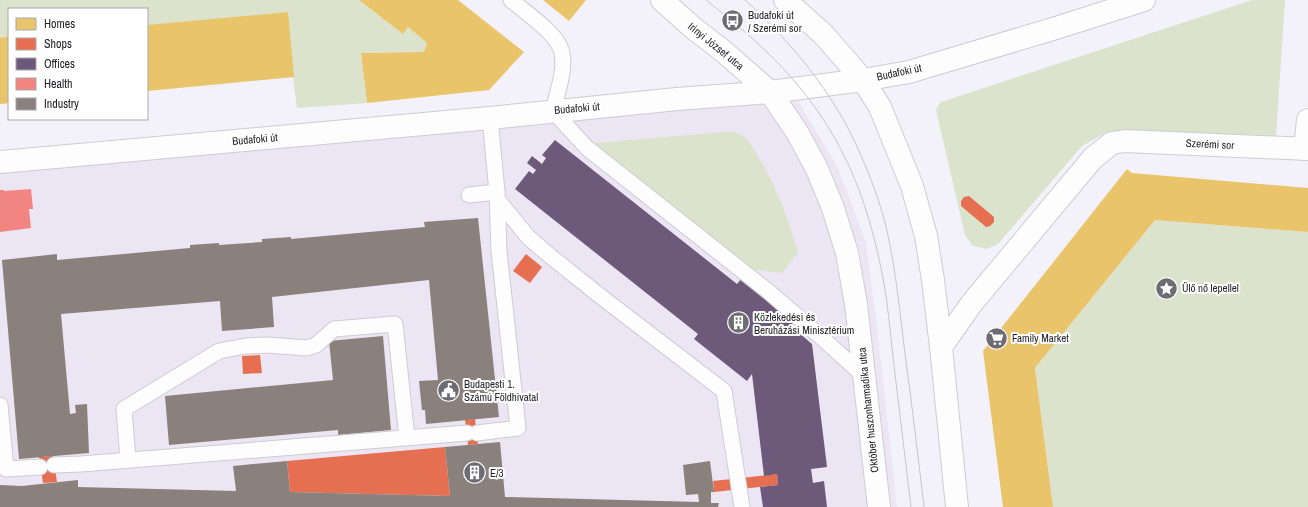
<svg xmlns="http://www.w3.org/2000/svg" width="1308" height="507" font-family="'Archivo Narrow',sans-serif">
<style>
.commercial{fill:#ece5f3}
.green{fill:#dbe3cd}
.homes{fill:#e9c46a}
.shops{fill:#e76f51}
.offices{fill:#6d597a}
.health{fill:#f28482}
.industry{fill:#8a817c}
.lines{fill:none;stroke-linecap:round;stroke-linejoin:round}
.service-casing{stroke:#cdccd3;stroke-width:17}
.minor-casing{stroke:#cdccd3;stroke-width:24}
.tertiary-casing{stroke:#cdccd3;stroke-width:24}
.secondary-casing{stroke:#cdccd3;stroke-width:24}
.service{stroke:#fdfdfe;stroke-width:15}
.minor{stroke:#fdfdfe;stroke-width:22}
.tertiary{stroke:#fdfdfe;stroke-width:22}
.secondary{stroke:#fdfdfe;stroke-width:22}
.tram{stroke:#c7c6c9;stroke-width:1}
.labels{text-anchor:middle;dominant-baseline:central;stroke-width:4;stroke-linejoin:round;paint-order:stroke}
.poi-label{font-size:11px;fill:#25242b;stroke:#fff;text-anchor:start}
.street-label{font-size:11px;fill:#25242b;stroke:#fff}
</style>
<rect width="100%" height="100%" fill="#f3f2fa"/>
<path class="commercial" d="M788 84 838 168 866 243 876 319 897 507H0V159Z"/>
<g class="green">
<path d="M0 0H359L403 34 408 27 427 43 424 52 361 53 367 103 297 108 293 77 147 91V9H9V103L0 104Z"/>
<path d="M1252 0H1285L1276 136 1125 131 1107 132 1082 146 998 244 987 249 973 246 965 235 936 110 941 102Z"/>
<path d="M725 132C732 132 737 132 743 136 749 141 754 149 758 156 776 186 788 218 798 252L782 273 747 269 594 145 595 143Z"/>
<path d="M1155 220 1308 232V507H1053L1035 368Z"/>
</g>
<g class="homes">
<path d="M359 0H458L524 52 489 90 367 103 361 53 424 52 427 43 408 27 403 34Z"/>
<path d="M543 0H586L569 21Z"/>
<path d="M288 12 294 77 147 91V25Z"/>
<path d="M9 37V103L0 104V38Z"/>
<path d="M1127 169 1132 173 1308 188V232L1155 220 1035 368 1053 507H1003L983 351Z"/>
</g>
<g class="shops">
<path d="M969 196 994 217V222L990 226 986 227 961 206V201L964 197Z"/>
<path d="M526 254 542 267 530 283 513 271Z"/>
<path d="M260 355 262 373 243 374 242 356Z"/>
<path d="M475 419 478 444 468 445 465 420Z"/>
<path d="M445 447 450 496 290 492 287 461Z"/>
<path d="M53 456 57 482 43 483 39 457Z"/>
<path d="M777 474 778 485 714 492 713 481Z"/>
</g>
<path class="offices" d="M555 140 737 284 742 278 795 320 791 326 812 344 827 467 811 469 813 483 824 481 827 507H763L760 487 778 485 777 474 764 476 752 374 747 381 694 339 698 334 515 189 529 171 533 174 536 170 527 163 532 156 542 164 546 158 542 155Z"/>
<path class="health" d="M31 189 33 209H29L31 228 0 232V190H4V191Z"/>
<g class="industry">
<path d="M478 218 499 417 426 424 425 410H422L419 381 438 380 429 280 272 297 274 327 222 331 220 301 61 314 70 414 76 413 75 405 87 404 89 453 19 459 2 260 57 254V260L190 248V245L219 243V245L262 242V239L291 237V239L425 227 424 222Z"/>
<path d="M383 336 391 430 338 435V430L169 445 165 396 333 380 329 341Z"/>
<path d="M500 442 505 497 699 502 698 494 686 495 683 465 710 461 714 492H711V503H719L718 507H0V485L22 486 78 480V487L236 491 233 466 287 461 290 492 450 496 445 447Z"/>
</g>
<g class="lines">
<defs>
<g id="service">
<path d="M511 0C525 12 553 31 560 47 568 64 557 93 553 111L587 148 769 292 821 337 865 377"/>
<path d="M469 195 497 192"/>
<path d="M497 199 528 237 550 256 604 299 724 391 742 507"/>
<path d="M0 405 6 469 40 467"/>
<path d="M477 433 518 428 499 251 497 192 490 118"/>
<path d="M128 460 124 409 219 351 246 346 267 345 307 348 316 345 334 329 395 324 407 438"/>
<path d="M54 465 81 464 467 433"/>
</g>
<g id="minor">
<path d="M1305 149 1308 120"/>
<path d="M941 347 972 303 1093 158 1112 143 1125 141 1308 149"/>
</g>
<path id="tertiary" d="M0 162 490 118 677 99 770 92 863 80 909 72 1056 28 1144 0"/>
<g id="secondary">
<path d="M662 0 692 27 723 51 770 92 797 132 817 169 833 208 847 253 856 304 879 507"/>
<path d="M785 0 824 35 863 80 880 107 912 186 926 236 933 280 941 347 957 507"/>
</g>
</defs>
<use href="#service" class="service-casing"/>
<use href="#minor" class="minor-casing"/>
<use href="#tertiary" class="tertiary-casing"/>
<use href="#secondary" class="secondary-casing"/>
<use href="#service" class="service"/>
<use href="#minor" class="minor"/>
<use href="#tertiary" class="tertiary"/>
<use href="#secondary" class="secondary"/>
<g class="tram">
<path d="M706 0C740 27 774 55 801 89 848 147 869 206 883 278 888 304 890 331 893 357 899 407 905 457 911 507"/>
<path d="M745 0C792 43 833 92 859 151 870 176 881 204 887 231 896 271 900 313 905 354 912 405 918 456 924 507"/>
</g>
</g>
<defs>
<symbol id="bus-disc" viewBox="-11 -11 22 22"><circle r="9.5" fill="#6d6c73" stroke="#fff"/><path d="M-5-6H5V4H4V6H2V4H-2V6H-4V4H-5ZM-3.5-4V0h7V-4ZM-3.5 1.2v1.5H-2V1.2ZM2 1.2v1.5H3.5V1.2Z" fill="#fff"/></symbol>
<symbol id="sight-disc" viewBox="-11 -11 22 22"><circle r="9.5" fill="#6d6c73" stroke="#fff"/><path d="M0-6L1.8-2.2L6-1.7L2.9 1.2L3.7 5.4L0 3.3L-3.7 5.4L-2.9 1.2L-6-1.7L-1.8-2.2Z" fill="#fff"/></symbol>
<symbol id="building-disc" viewBox="-11 -11 22 22"><circle r="9.5" fill="#6d6c73" stroke="#fff"/><path d="M-4-6H4V6H1V3H-1V6H-4ZM-2.5-4.3h1.7v1.8h-1.7ZM.8-4.3h1.7v1.8H.8ZM-2.5-1h1.7V.8h-1.7ZM.8-1h1.7V.8H.8Z" fill="#fff"/></symbol>
<symbol id="supermarket-disc" viewBox="-11 -11 22 22"><circle r="9.5" fill="#6d6c73" stroke="#fff"/><path d="M-6-5.5h2.5l.6 2H6L4.5 2H-2.5L-4.4-4H-6ZM-1.5 3.2a1.3 1.3 0 1 0 .1 0ZM3 3.2a1.3 1.3 0 1 0 .1 0Z" fill="#fff"/></symbol>
<symbol id="civic-disc" viewBox="-11 -11 22 22"><circle r="9.5" fill="#6d6c73" stroke="#fff"/><path d="M-.6-6.5H3V-4.5H.6V-3L4-1V1h2V6H-6V1h2V-1L-.6-3ZM-1.2 2.5V6h2.4V2.5Z" fill="#fff"/></symbol>
</defs>
<g fill-rule="evenodd">
<use href="#bus-disc" x="720" y="8" width="25" height="25"/>
<use href="#sight-disc" x="1154" y="276" width="25" height="25"/>
<use href="#building-disc" x="726" y="310" width="25" height="25"/>
<use href="#supermarket-disc" x="984" y="326" width="25" height="25"/>
<use href="#civic-disc" x="436" y="378" width="25" height="25"/>
<use href="#building-disc" x="462" y="460" width="25" height="25"/>
</g>
<g class="labels">
<g class="poi-label">
<text x="748" y="15">Budafoki út<tspan x="748" dy="13">/ Szerémi sor</tspan></text>
<text x="1182" y="288">Ülő nő lepellel</text>
<text x="754" y="317">Közlekedési és<tspan x="754" dy="13">Beruházási Minisztérium</tspan></text>
<text x="1012" y="338">Family Market</text>
<text x="464" y="384">Budapesti 1.<tspan x="464" dy="13">Számú Földhivatal</tspan></text>
<text x="490" y="473">E/3</text>
</g>
<g class="street-label">
<text transform="translate(716 46) rotate(39)">Irinyi József utca</text>
<text transform="translate(899 72) rotate(-12)">Budafoki út</text>
<text transform="translate(577 108) rotate(-5)">Budafoki út</text>
<text transform="translate(255 139) rotate(-5)">Budafoki út</text>
<text transform="translate(1210 144) rotate(3)">Szerémi sor</text>
<text transform="translate(868 410) rotate(-96)">Október huszonharmadika utca</text>
</g>
</g>
<rect x="8" y="8" width="140" height="112" fill="#ffffff" stroke="#a8a7aa"/>
<rect x="16" y="18" width="20" height="12" fill="#e9c46a" stroke="#a8a7aa"/>
<text x="44" y="28" font-size="12" fill="#25242b">Homes</text>
<rect x="16" y="38" width="20" height="12" fill="#e76f51" stroke="#a8a7aa"/>
<text x="44" y="48" font-size="12" fill="#25242b">Shops</text>
<rect x="16" y="58" width="20" height="12" fill="#6d597a" stroke="#a8a7aa"/>
<text x="44" y="68" font-size="12" fill="#25242b">Offices</text>
<rect x="16" y="78" width="20" height="12" fill="#f28482" stroke="#a8a7aa"/>
<text x="44" y="88" font-size="12" fill="#25242b">Health</text>
<rect x="16" y="98" width="20" height="12" fill="#8a817c" stroke="#a8a7aa"/>
<text x="44" y="108" font-size="12" fill="#25242b">Industry</text>
</svg>
